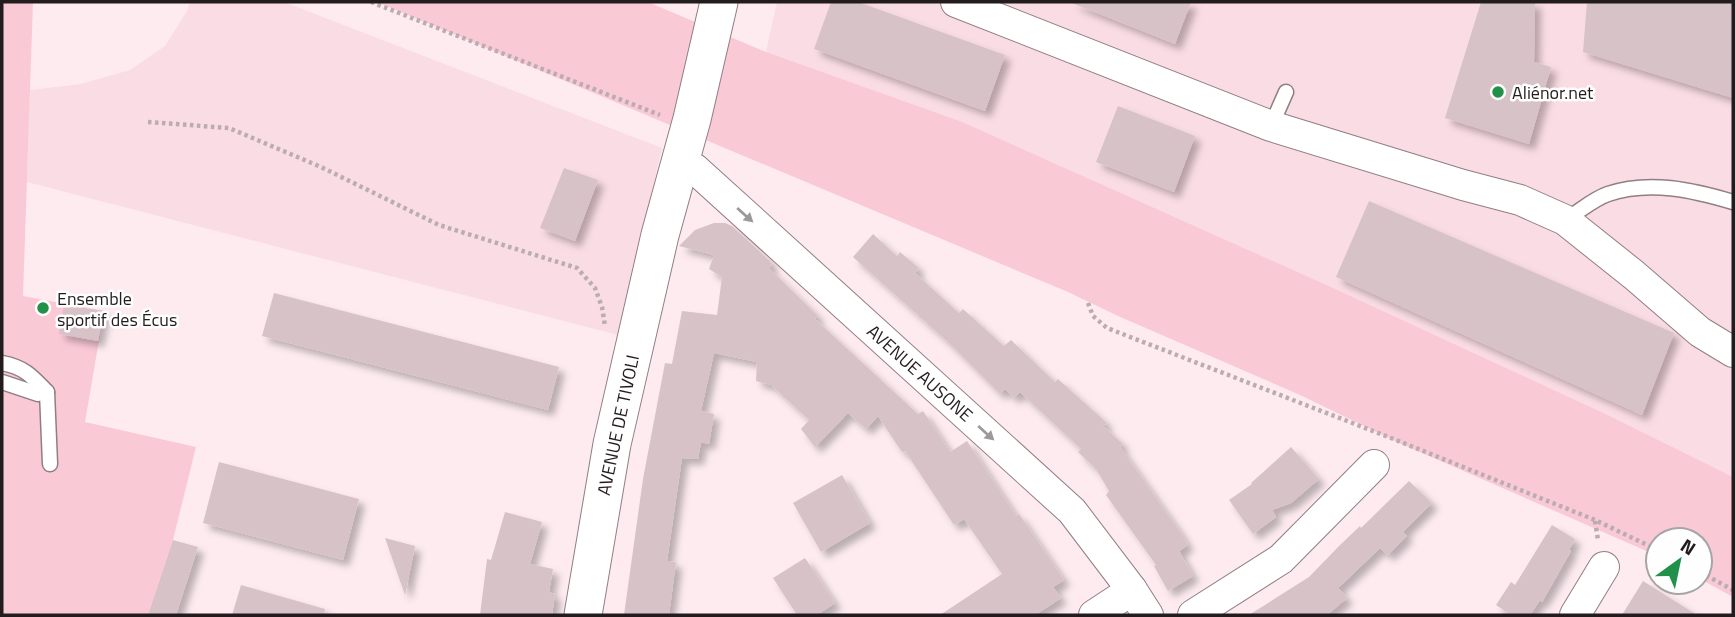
<svg xmlns="http://www.w3.org/2000/svg" width="1735" height="617" font-family="'Titillium Web',sans-serif">
<style>
.built{fill:#fadce4}
.green{fill:#fac9d6}
.building{fill:#d7c2c8;filter:url(#shadow)}
.lines{fill:none;stroke-linecap:round;stroke-linejoin:round}
.service-casing{stroke:#917e83;stroke-width:17}
.minor-casing{stroke:#917e83;stroke-width:32}
.tertiary-casing{stroke:#917e83;stroke-width:39}
.path{stroke:#bbacb0;stroke-width:4.5;stroke-dasharray:3.5 3.5;stroke-linecap:butt}
.service{stroke:#fff;stroke-width:14}
.minor{stroke:#fff;stroke-width:30}
.tertiary{stroke:#fff;stroke-width:37}
.oneway{fill:#9c999a}
.poi-dot{fill:#219049;stroke:#fefefe;stroke-width:2.5}
.labels{text-anchor:middle;dominant-baseline:central;stroke-width:5;stroke-linejoin:round;paint-order:stroke}
.poi-label{font-size:18px;fill:#231c1e;stroke:#fefefe;text-anchor:start}
.street-label{font-size:18px;fill:#231c1e;stroke:#fefefe}
</style>
<defs>
<filter id="shadow"><feDropShadow dx="6" dy="6" stdDeviation="3.5" flood-color="#0004"/></filter>
</defs>
<rect width="100%" height="100%" fill="#fdebf0"/>
<g class="built">
<path d="M190 2H284L662 148 618 335 27 182 30 90 81 84 130 70 165 46 187 11Z"/>
<path d="M777 2H1733V477L1614 418 766 52Z"/>
</g>
<g class="green">
<path d="M2 2H33L23 296 104 311 85 422 196 447 173 540 148 615H2Z"/>
<path d="M377 2H648L766 52 962 122 1333 288 1614 418 1733 477V597L1700 579V540H1658V556L1397 442 1300 395 1118 316 1068 292Z"/>
</g>
<g class="building">
<path d="M831 2H858L1005 55 985 111 814 49Z"/>
<path d="M1072 2H1191L1175 44 1072 3Z"/>
<path d="M1481 2H1535L1534 62 1551 67 1529 144 1445 118Z"/>
<path d="M1587 2H1733V98L1583 52Z"/>
<path d="M1118 106 1195 136 1174 192 1096 162Z"/>
<path d="M564 168 598 180 575 241 540 228Z"/>
<path d="M1369 201 1674 333 1642 415 1336 277Z"/>
<path d="M714 223H725L732 226 772 263 769 268 818 316 815 319 918 414 923 411 950 452 967 441 1016 516 1019 514 1064 580 1053 587 1061 598 1035 615H940L1002 574 964 519 954 525 905 451 902 452 878 416 866 429 848 413 815 447 801 429 809 420 771 385 756 381 757 362 714 353 701 411 714 414 709 444 701 442 698 459 682 458 667 561 676 562 669 615H624L643 479 665 363 672 364 682 311 717 315 722 277 709 269 714 255 679 246 695 230Z"/>
<path d="M873 234 897 256 900 252 919 268 915 273 959 313 963 309 1004 346 1011 340 1055 382 1058 379 1069 389 1107 423 1103 426 1123 444 1120 447 1180 532 1188 545 1179 551 1193 576 1168 591 1154 566 1156 565 1106 495 1109 491 1096 469 1078 452 1081 449 1020 392 1014 398 1005 389 1000 394 949 343 853 257Z"/>
<path d="M274 293 559 367 548 410 262 336Z"/>
<path d="M64 305 104 311 98 341 59 334Z"/>
<path d="M1291 447 1319 479 1291 503 1272 510 1276 517 1253 534 1229 500 1252 484 1251 483Z"/>
<path d="M219 462 359 499 343 560 203 523Z"/>
<path d="M842 475 870 523 821 552 793 503Z"/>
<path d="M1409 481 1432 503 1403 532 1407 536 1388 555 1380 548 1338 588 1347 598 1327 615H1249L1309 577 1340 545 1360 526 1361 528Z"/>
<path d="M505 512 542 522 530 564 553 569 549 592 555 594 552 615H480L487 559 491 560Z"/>
<path d="M1552 525 1575 539 1569 550 1571 551 1542 602 1540 600 1530 615H1511L1496 605 1511 582 1515 585Z"/>
<path d="M385 538 415 546 405 595Z"/>
<path d="M173 540 198 547 176 615H148Z"/>
<path d="M805 558 835 603 817 615H797L773 578Z"/>
<path d="M1643 581 1697 615H1622Z"/>
<path d="M241 585 325 609 324 615H232Z"/>
</g>
<g class="lines">
<defs>
<g id="service">
<path d="M1271 126 1286 92"/>
<path d="M1565 220C1579 212 1593 199 1608 194 1649 180 1693 190 1733 202"/>
<path d="M2 363C24 367 32 376 47 392L50 464"/>
<path d="M2 382 38 394 47 392"/>
</g>
<g id="minor">
<path d="M956 2 1271 126 1463 185 1520 200 1565 220 1634 275 1700 332 1733 352"/>
<path d="M695 169 1072 511 1132 590 1148 615"/>
<path d="M1094 615 1132 590"/>
<path d="M1193 615 1281 559 1374 465"/>
<path d="M1575 615 1604 567"/>
</g>
<path id="tertiary" d="M583 615 612 444 660 235 692 119 719 2"/>
</defs>
<use href="#service" class="service-casing"/>
<use href="#minor" class="minor-casing"/>
<use href="#tertiary" class="tertiary-casing"/>
<g class="path">
<path d="M371 2 660 115"/>
<path d="M148 122 229 128 321 167 439 225 577 268 595 288 602 307 605 326"/>
<path d="M1088 303 1093 316 1107 328 1391 438 1595 520 1658 550"/>
<path d="M1595 521 1598 540"/>
<path d="M1700 572 1733 590"/>
</g>
<use href="#service" class="service"/>
<use href="#minor" class="minor"/>
<use href="#tertiary" class="tertiary"/>
</g>
<defs><path id="oneway-solid" d="M-6-.8H1V-3.2L6.5 0L1 3.2V.8H-6Z" transform="scale(1.75)"/></defs>
<g class="oneway">
<use href="#oneway-solid" transform="translate(745 215) rotate(42)"/>
<use href="#oneway-solid" transform="translate(986 433) rotate(42)"/>
</g>
<g class="poi-dot">
<circle cx="1498" cy="92" r="7"/>
<circle cx="43" cy="308" r="7"/>
</g>
<g class="labels">
<g class="poi-label">
<text x="1512" y="92">Aliénor.net</text>
<text x="57" y="298">Ensemble<tspan x="57" dy="21">sportif des Écus</tspan></text>
</g>
<g class="street-label">
<text transform="translate(920 373) rotate(42)">AVENUE AUSONE</text>
<text transform="translate(618 425) rotate(-78)">AVENUE DE TIVOLI</text>
</g>
</g>
<rect width="1735" height="617" fill="none" stroke="#231c1e" stroke-width="7"/>
<g transform="translate(1679 561) rotate(33)"><circle r="33" fill="#fefefe" stroke="#a6a4a4" stroke-width="2"/>
<path d="M0-5L12 26L0 18L-12 26Z" fill="#219049"/>
<text y="-10" font-size="19" font-weight="bold" text-anchor="middle" fill="#231c1e">N</text>
</g>
</svg>
